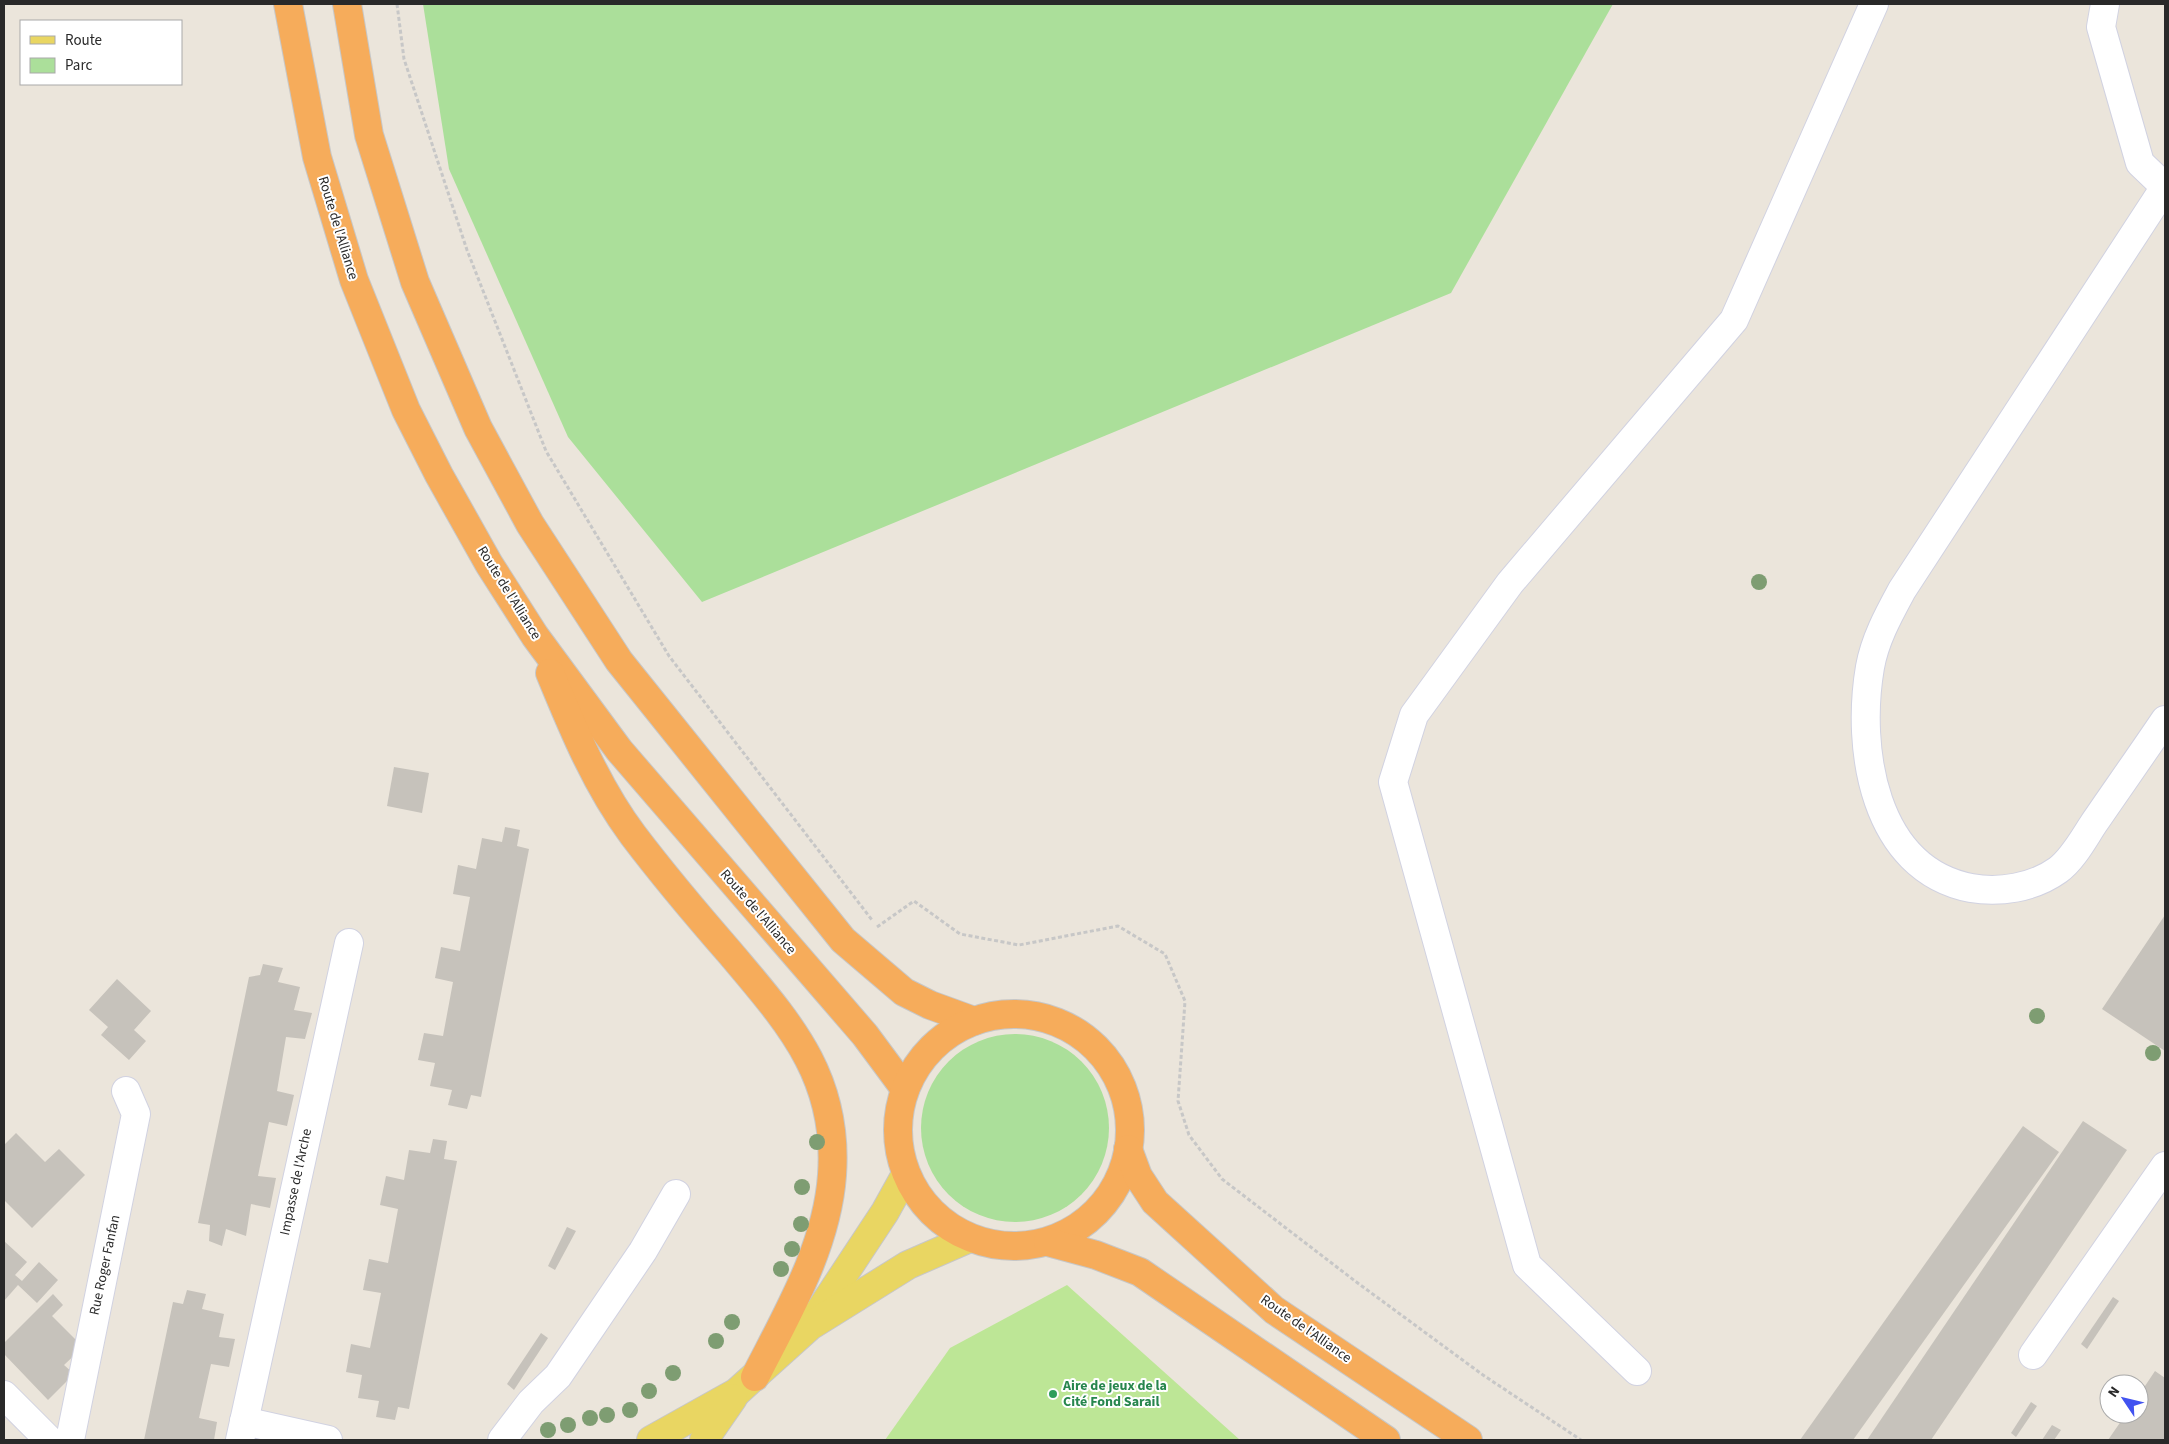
<svg xmlns="http://www.w3.org/2000/svg" width="2169" height="1444" font-family="'Source Sans 3',sans-serif">
<style>
.green{fill:#abdf9a}
.pitch{fill:#bde696}
.building{fill:#c6c2bb}
.lines{fill:none;stroke-linecap:round;stroke-linejoin:round}
.minor-casing{stroke:#d1d2e1;stroke-width:30}
.major-casing{stroke:#c7c7c7;stroke-width:30}
.highway-casing{stroke:#c7c7c7;stroke-width:30}
.path{stroke:#c7c7c7;stroke-width:3;stroke-dasharray:4 2.5;stroke-linecap:butt}
.minor{stroke:#fff;stroke-width:28}
.major{stroke:#e9d662;stroke-width:28}
.highway{stroke:#f6ac5b;stroke-width:28}
.tree{fill:#7e9d72}
.leisure-dot{fill:#2e9e5b;stroke:#fff;stroke-width:2}
.labels{text-anchor:middle;dominant-baseline:central;stroke-width:4;stroke-linejoin:round;paint-order:stroke}
.street-label{font-size:14px;fill:#292929;stroke:#fff}
.leisure-label{font-size:14px;font-weight:bold;fill:#27864d;stroke:#fff;text-anchor:start}
</style>
<rect width="100%" height="100%" fill="#ebe5db"/>
<g class="green">
<path d="M423 4H1613L1451 293 702 602 568 437 449 169Z"/>
<circle cx="1015" cy="1128" r="94"/>
</g>
<path class="pitch" d="M1067 1285 1240 1440H885L950 1348Z"/>
<g class="building">
<path d="M394 767 429 773 422 813 387 806Z"/>
<path d="M505 827 520 830 517 846 529 849 481 1097 471 1095 467 1109 448 1105 452 1090 430 1086 435 1063 418 1060 424 1033 443 1036 453 982 435 978 441 947 460 951 470 897 453 894 458 865 476 869 482 838 502 842Z"/>
<path d="M2165 915V1051L2102 1009Z"/>
<path d="M263 964 283 968 278 982 300 987 294 1010 312 1013 305 1039 286 1037 277 1091 294 1095 287 1126 269 1122 258 1176 276 1178 270 1208 251 1204 246 1236 226 1229 222 1246 209 1241 210 1225 198 1223 249 977 260 975Z"/>
<path d="M117 979 151 1011 134 1030 146 1041 129 1060 101 1035 108 1027 89 1010Z"/>
<path d="M2083 1121 2127 1150 1931 1440H1867Z"/>
<path d="M2023 1126 2059 1152 1853 1440H1800Z"/>
<path d="M16 1133 45 1162 59 1149 85 1175 32 1228 4 1200V1145Z"/>
<path d="M433 1139 447 1141 444 1159 457 1161 409 1409 398 1407 395 1420 376 1417 379 1401 358 1398 362 1375 346 1372 351 1344 370 1348 381 1293 363 1290 369 1259 388 1263 398 1209 380 1205 386 1176 404 1180 409 1150 430 1153Z"/>
<path d="M567 1227 576 1231 555 1270 548 1266Z"/>
<path d="M4 1241 27 1262 15 1275 22 1281 39 1262 58 1280 37 1303 18 1285 4 1301Z"/>
<path d="M187 1290 206 1294 202 1309 224 1314 219 1337 235 1339 229 1367 211 1364 199 1418 217 1422 214 1440H144L173 1302 183 1304Z"/>
<path d="M53 1294 63 1305 52 1316 83 1347 64 1365 74 1374 48 1400 4 1354V1343Z"/>
<path d="M2113 1297 2119 1301 2087 1349 2081 1344Z"/>
<path d="M541 1333 548 1338 514 1390 507 1384Z"/>
<path d="M2155 1371 2165 1378V1440H2108L2126 1414H2139V1395Z"/>
<path d="M2031 1402 2037 1406 2016 1437 2011 1433Z"/>
<path d="M2052 1425 2061 1430 2054 1440H2042Z"/>
</g>
<g class="lines">
<defs>
<g id="minor">
<path d="M2105 4 2101 27 2140 163 2165 187"/>
<path d="M2165 187 1902 590C1889 614 1875 639 1870 667 1856 748 1873 869 1971 888 1999 893 2033 888 2058 870 2073 859 2084 838 2094 823 2118 788 2142 754 2165 720"/>
<path d="M2033 1355 2165 1166"/>
<path d="M1637 1371 1527 1265 1393 782 1414 715 1510 583 1734 320 1874 4"/>
<path d="M4 1395 49 1440"/>
<path d="M244 1421 328 1440"/>
<path d="M70 1440 136 1114 126 1091"/>
<path d="M240 1440 349 943"/>
<path d="M502 1440 531 1402 558 1376 643 1251 676 1194"/>
</g>
<g id="major">
<path d="M815 1318 885 1212 906 1174"/>
<path d="M651 1440 737 1392 810 1326 908 1265 970 1238"/>
<path d="M704 1440 733 1398"/>
</g>
<g id="highway">
<path d="M288 4 317 157 354 280 406 410 439 475 489 564 535 636 619 750 865 1035 905 1089"/>
<path d="M347 4 369 135 415 282 478 428 530 524 619 661 843 940 904 992 930 1005 974 1021"/>
<path d="M550 673C573 729 597 787 633 835 664 876 697 915 731 954 789 1023 839 1077 832 1175 827 1247 787 1314 755 1377"/>
<circle cx="1014" cy="1130" r="116"/>
<path d="M1128 1149 1138 1176 1155 1202 1274 1310 1468 1440"/>
<path d="M1048 1242 1096 1255 1140 1272 1386 1440"/>
</g>
</defs>
<use href="#minor" class="minor-casing"/>
<use href="#major" class="major-casing"/>
<use href="#highway" class="highway-casing"/>
<g class="path">
<path d="M397 4 404 59 467 250 546 451 669 656 872 920"/>
<path d="M877 927 914 901 960 934 1019 945 1118 926 1165 954 1185 1001 1178 1101 1189 1135 1222 1179 1355 1281 1483 1375 1581 1440"/>
</g>
<use href="#minor" class="minor"/>
<use href="#major" class="major"/>
<use href="#highway" class="highway"/>
</g>
<g class="tree">
<circle cx="1759" cy="582" r="8"/>
<circle cx="2037" cy="1016" r="8"/>
<circle cx="2153" cy="1053" r="8"/>
<circle cx="817" cy="1142" r="8"/>
<circle cx="802" cy="1187" r="8"/>
<circle cx="801" cy="1224" r="8"/>
<circle cx="792" cy="1249" r="8"/>
<circle cx="781" cy="1269" r="8"/>
<circle cx="732" cy="1322" r="8"/>
<circle cx="716" cy="1341" r="8"/>
<circle cx="673" cy="1373" r="8"/>
<circle cx="649" cy="1391" r="8"/>
<circle cx="630" cy="1410" r="8"/>
<circle cx="607" cy="1415" r="8"/>
<circle cx="590" cy="1418" r="8"/>
<circle cx="568" cy="1425" r="8"/>
<circle cx="548" cy="1430" r="8"/>
</g>
<circle class="leisure-dot" cx="1053" cy="1394" r="5"/>
<g class="labels">
<g class="street-label">
<text transform="translate(338 228) rotate(73)">Route de l'Alliance</text>
<text transform="translate(509 593) rotate(58)">Route de l'Alliance</text>
<text transform="translate(758 912) rotate(49)">Route de l'Alliance</text>
<text transform="translate(296 1182) rotate(-78)">Impasse de l'Arche</text>
<text transform="translate(105 1265) rotate(-78)">Rue Roger Fanfan</text>
<text transform="translate(1306 1329) rotate(35)">Route de l'Alliance</text>
</g>
<g class="leisure-label">
<text x="1063" y="1386">Aire de jeux de la<tspan x="1063" dy="16">Cité Fond Sarail</tspan></text>
</g>
</g>
<rect width="2169" height="1444" fill="none" stroke="#292929" stroke-width="10"/>
<rect x="20" y="20" width="162" height="65" fill="#ffffff" stroke="#a9a9a9"/>
<rect x="30" y="36" width="25" height="8" fill="#e9d662" stroke="#a9a9a9"/>
<text x="65" y="45" font-size="15" fill="#292929">Route</text>
<rect x="30" y="58" width="25" height="15" fill="#abdf9a" stroke="#a9a9a9"/>
<text x="65" y="70" font-size="15" fill="#292929">Parc</text>
<g transform="translate(2124 1399) rotate(305)"><circle r="24" fill="#ffffff" stroke="#a9a9a9"/>
<path d="M0-4L9 19L0 12L-9 19Z" fill="#4253f0"/>
<text y="-8" font-size="14" font-weight="bold" text-anchor="middle" fill="#292929">N</text>
</g>
</svg>
